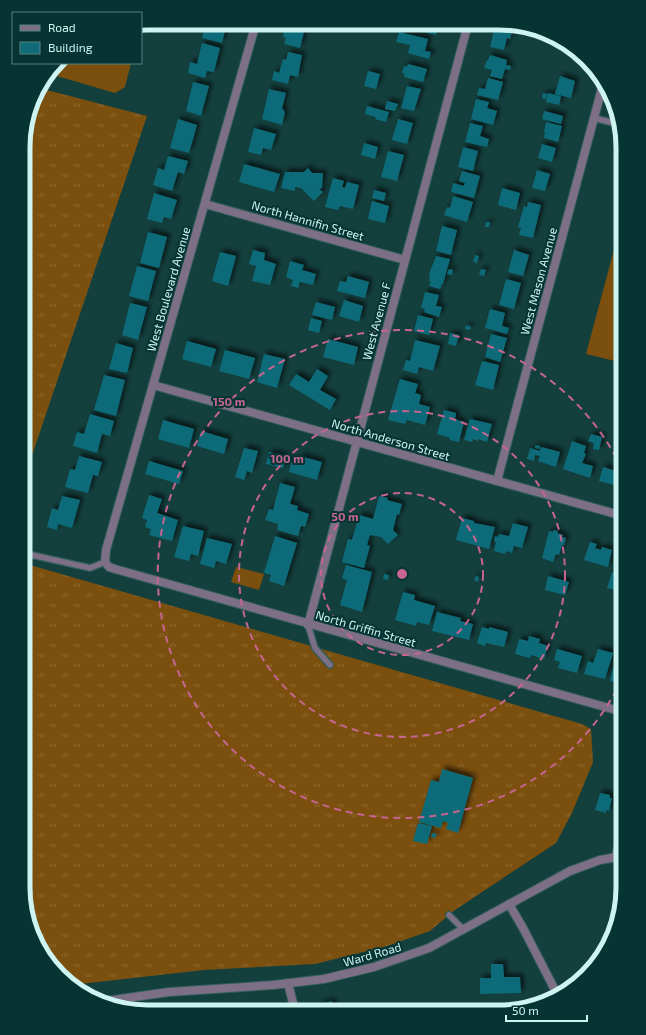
<svg xmlns="http://www.w3.org/2000/svg" width="646" height="1035" font-family="'Exo 2',sans-serif">
<style>
.grass{fill:url(#grass-tufts)}
.garden{fill:#7b4f0e}
.building{fill:#106b78;filter:url(#shadow)}
.lines{fill:none;stroke-linecap:round;stroke-linejoin:round}
.service-casing{stroke:#315c5a;stroke-width:8}
.minor-casing{stroke:#315c5a;stroke-width:10}
.service{stroke:#7d7086;stroke-width:5.5}
.minor{stroke:#7d7086;stroke-width:8}
.ring{fill:none;stroke:#c66590;stroke-width:2;stroke-dasharray:7 5}
.labels{text-anchor:middle;dominant-baseline:central;stroke-width:4;stroke-linejoin:round;paint-order:stroke}
.street-label{font-size:12px;fill:#cef4f1;stroke:#053432}
.rim{fill:none;stroke:#cef4f1;stroke-width:5}
.centre{fill:#c66590;stroke:#053432;stroke-width:2}
.ring-label{font-size:12px;text-anchor:middle;font-weight:bold;fill:#c66590;stroke:#053432;stroke-width:4;stroke-linejoin:round;paint-order:stroke}
</style>
<defs>
<pattern id="grass-tufts" width="24" height="20" patternUnits="userSpaceOnUse"><rect width="24" height="20" fill="#7b4f0e"/><path d="M3 7l-1-3M5 7V3M7 7l1-3M15 17l-1-3M17 17v-4M19 17l1-3" fill="none" stroke="#8d6932"/></pattern>
<filter id="shadow"><feDropShadow dx="3.5" dy="-3.5" stdDeviation="2" flood-color="#0009"/></filter>
</defs>
<rect width="100%" height="100%" fill="#133f3d"/>
<g class="grass">
<path d="M39 88 147 116 24 479V131L36 92Z"/>
<path d="M23 563 582 724 591 729 593 762 572 813 556 843 455 910 430 931 387 946 315 964 204 970 71 985 32 935 23 888Z"/>
</g>
<g class="garden">
<path d="M58 63H131L125 87 115 93 50 74Z"/>
<path d="M623 216V363L586 354Z"/>
<path d="M236 567 264 574 259 590 231 582Z"/>
</g>
<g class="building">
<path d="M206 23H227L222 43 202 38Z"/>
<path d="M287 23 305 28 300 48 284 44 286 38 283 37 284 33 282 32 284 27 286 28Z"/>
<path d="M423 24H439L436 35 421 31Z"/>
<path d="M498 24H509L520 27 518 34 512 32 510 39 507 38 504 50 490 47 494 30 497 31Z"/>
<path d="M399 32 428 39 425 51 431 52 429 59 408 53 410 45 396 42Z"/>
<path d="M202 43 220 48 214 72 207 71 205 78 188 73 190 62 197 64Z"/>
<path d="M288 52 302 55 298 77 290 75 288 84 272 80 274 71 279 73 283 59 286 60Z"/>
<path d="M490 55 507 60 506 65 511 66 510 70 505 69 502 79 490 76 492 70 484 68 487 60H488Z"/>
<path d="M408 64 427 69 423 82 404 77 405 74 402 73 404 66 407 67Z"/>
<path d="M368 71 380 74 376 89 364 86Z"/>
<path d="M560 76 575 81 571 98 555 94Z"/>
<path d="M488 78 503 82 498 100 477 95 479 88 485 89Z"/>
<path d="M193 82 209 86 201 116 186 111Z"/>
<path d="M407 86 421 89 414 111 401 108Z"/>
<path d="M269 89 286 93 282 108 285 112 282 125 262 119Z"/>
<path d="M543 93 547 94 546 99 542 98Z"/>
<path d="M548 93 561 96 559 105 546 102Z"/>
<path d="M476 99 489 102 487 108 497 111 493 125 471 119Z"/>
<path d="M387 101 398 104 395 111 385 109Z"/>
<path d="M367 106 389 112 386 122 375 119 376 117 365 114Z"/>
<path d="M544 111 563 116 561 124 542 119Z"/>
<path d="M178 119 197 125 189 153 170 148Z"/>
<path d="M398 119 413 123 407 144 392 140Z"/>
<path d="M546 122 562 126 558 142 544 138 545 133 544 132Z"/>
<path d="M470 123 483 126 480 136 489 139 487 147 465 142Z"/>
<path d="M254 128 276 134 271 150 263 148 261 155 248 152Z"/>
<path d="M364 143 378 147 375 159 361 155Z"/>
<path d="M542 144 556 148 552 162 538 158Z"/>
<path d="M463 147 478 151 473 171 458 167Z"/>
<path d="M388 151 404 155 397 181 381 177Z"/>
<path d="M168 156 188 161 184 174 178 172 172 191 153 185 158 168 164 170Z"/>
<path d="M244 164 280 174 274 192 239 182Z"/>
<path d="M308 168 312 173H323L322 188 319 189 323 192 314 201 301 188 295 187V191L281 188 285 172H304Z"/>
<path d="M537 170 550 174 545 191 532 188Z"/>
<path d="M462 171 480 176 474 198 451 192 453 183 464 186 465 183 459 181Z"/>
<path d="M333 178 344 181 342 187 345 188 347 182 359 185 353 209 340 206 338 210 325 207Z"/>
<path d="M502 188 520 193 516 210 498 205Z"/>
<path d="M374 190 386 193 384 201 372 198Z"/>
<path d="M154 193 177 200 171 219 164 217 162 223 147 219Z"/>
<path d="M453 196 473 202 467 222 444 215 447 207 450 208Z"/>
<path d="M372 201 389 206 385 223 368 219Z"/>
<path d="M528 202 541 205 533 238 519 235 521 228 518 227 524 206 527 207Z"/>
<path d="M486 222H490L489 227H485Z"/>
<path d="M442 226 457 230 451 255 436 251Z"/>
<path d="M148 232 167 237 159 268 140 263Z"/>
<path d="M253 250 265 253 264 260 276 264 270 285 252 281 256 266 249 264Z"/>
<path d="M514 250 529 255 523 276 508 272Z"/>
<path d="M220 252 236 256 228 286 212 281Z"/>
<path d="M475 255 479 256 477 263 473 262Z"/>
<path d="M436 256 450 259 443 284H442L440 289 429 286 431 281H429L430 274H429Z"/>
<path d="M290 261 304 265 302 270 316 274 313 285 300 282 298 288 291 286 293 280 286 277Z"/>
<path d="M137 266 156 271 148 301 129 296Z"/>
<path d="M449 269 453 270 452 275 447 274Z"/>
<path d="M481 269 486 270 484 276 479 275Z"/>
<path d="M348 276 369 282 365 298 337 291 340 281 346 282Z"/>
<path d="M506 279 521 283 514 309 499 305Z"/>
<path d="M425 292 439 295 436 306 442 307 439 317 424 312 425 309 421 308Z"/>
<path d="M344 300 363 306 359 322 339 316Z"/>
<path d="M316 302 335 307 332 320 312 315Z"/>
<path d="M130 303 147 307 138 340 122 335Z"/>
<path d="M490 309 505 313 502 326 509 328 507 334 485 328Z"/>
<path d="M418 315 433 319 429 335 414 331Z"/>
<path d="M311 318 322 321 319 333 308 330Z"/>
<path d="M466 325 471 327 470 330 465 329Z"/>
<path d="M450 333 459 335 456 346 448 344Z"/>
<path d="M491 334 507 338 500 362 485 357Z"/>
<path d="M328 339 358 347 354 365 323 357Z"/>
<path d="M415 340 440 346 433 371 419 367 417 374 403 370 406 360 410 361Z"/>
<path d="M187 341 216 349 211 367 182 359Z"/>
<path d="M116 343 133 348 127 373 109 369Z"/>
<path d="M225 350 255 358 249 379 219 371Z"/>
<path d="M264 354 285 359 277 388 257 382Z"/>
<path d="M482 361 499 365 493 390 475 385Z"/>
<path d="M317 369 328 376 320 390 336 399 330 410 289 385 296 374 309 382Z"/>
<path d="M104 375 125 380 116 416 94 410Z"/>
<path d="M400 379 418 384 415 393 421 395 419 404 430 407 425 425 407 420 405 424 388 420Z"/>
<path d="M444 410 456 413 455 419 464 422 459 442 450 440V438L437 434Z"/>
<path d="M90 414 114 421 110 436 102 434 97 453 73 446 77 432 84 434Z"/>
<path d="M470 419 492 424 487 442 478 439V441L473 439 472 442 464 440Z"/>
<path d="M163 420 194 429 189 448 158 439Z"/>
<path d="M201 431 228 439 224 454 197 446Z"/>
<path d="M591 434 602 437 599 450 593 449 594 443 588 441Z"/>
<path d="M572 441 586 446 584 453 586 454 582 463 593 466 590 478 563 469Z"/>
<path d="M535 445 540 446V449L535 448Z"/>
<path d="M541 447 560 452 556 467 538 461 540 456 535 455 534 461 527 459 530 448 540 451Z"/>
<path d="M244 448 258 451 252 473 247 471 244 480 235 477Z"/>
<path d="M269 452 286 456 283 468 266 464Z"/>
<path d="M79 456 102 462 98 476 93 475 88 493 65 487 70 469 75 470Z"/>
<path d="M300 456 322 462 317 480 289 472 292 460 299 462Z"/>
<path d="M149 461 183 471 179 484 145 474Z"/>
<path d="M603 467 623 473V480H621L620 484 615 483 614 485 599 481Z"/>
<path d="M280 483 295 487 290 504 298 506 297 510 309 514 305 527 301 526 298 536 277 530 278 524 265 520 269 509 273 510Z"/>
<path d="M149 495 162 499 157 513 178 520 172 541 149 535 151 529 145 527 147 520 142 518Z"/>
<path d="M62 496 80 500 72 528 58 524 57 530 47 527 52 508 58 510Z"/>
<path d="M379 496 388 498 387 500 402 504 399 515 397 514 393 530 398 535 388 544 381 537 370 535 367 545 370 546 364 568 342 562 348 539 352 540 359 515 373 519Z"/>
<path d="M462 518 474 521V523L495 527 489 549 456 540Z"/>
<path d="M513 523 528 527 522 548 514 546 512 553 506 551 505 554 494 551 496 542 494 541 495 536 498 537 499 534 509 536Z"/>
<path d="M183 526 204 531 198 556 191 554 189 561 174 557Z"/>
<path d="M554 530 558 531 557 533 563 535 562 537 566 538 564 545H562L559 555 556 554 553 562 542 558 549 531 553 532Z"/>
<path d="M275 536 297 543 284 586 269 581 271 575 264 573Z"/>
<path d="M207 538 232 544 226 564 216 561 214 568 200 564Z"/>
<path d="M590 542 597 544 595 548 601 550 602 547 612 550 608 567 584 560Z"/>
<path d="M346 565 372 572 362 612 340 605 347 580 342 578Z"/>
<path d="M612 572 622 575 618 590 607 588Z"/>
<path d="M384 574 389 575 388 580 383 579Z"/>
<path d="M476 576 479 577 478 582 474 580Z"/>
<path d="M548 576 569 582 565 595 545 590Z"/>
<path d="M403 592 415 595 414 600 435 606 429 625 417 622 416 626 395 620Z"/>
<path d="M437 612 461 618 460 621 473 624 469 640 432 631Z"/>
<path d="M482 627 489 629V627L508 632 504 647 486 643 485 646 477 643Z"/>
<path d="M529 636 540 639 539 643 548 646 544 659 531 655 530 658 515 654 519 639 528 641Z"/>
<path d="M557 649 582 656 577 673 558 668 560 662 554 660Z"/>
<path d="M598 649 613 653 605 679 584 674 588 661 593 663Z"/>
<path d="M623 655V684L610 681 613 668 618 669Z"/>
<path d="M442 769 473 778 458 833 446 829 448 823 443 821 441 828 419 822 431 780 439 782Z"/>
<path d="M600 793 610 795V798H612L609 811 606 810V813L595 810Z"/>
<path d="M418 823 432 826 427 844 413 841Z"/>
<path d="M432 833 437 834 435 838 431 837Z"/>
<path d="M491 964H503L504 977H520L521 993 480 994V978H491Z"/>
<path d="M332 1001 335 1012 321 1011 319 1005Z"/>
</g>
<g class="lines">
<defs>
<g id="service">
<path d="M594 118 618 124"/>
<path d="M23 553 90 568 105 562"/>
<path d="M308 625 315 648 330 665"/>
<path d="M614 858 622 830"/>
<path d="M449 915 464 930"/>
</g>
<g id="minor">
<path d="M256 23 106 550 105 562 109 567 115 569 623 712"/>
<path d="M205 204 405 260"/>
<path d="M153 385 623 516"/>
<path d="M497 481 602 88"/>
<path d="M308 625 468 24"/>
<path d="M509 904 523 928 557 994"/>
<path d="M288 983 295 1011"/>
<path d="M106 1001 169 992 273 985 324 979 374 967 429 948 570 871 600 860 623 856"/>
</g>
</defs>
<use href="#service" class="service-casing"/>
<use href="#minor" class="minor-casing"/>
<use href="#service" class="service"/>
<use href="#minor" class="minor"/>
</g>
<g class="ring">
<circle cx="402" cy="574" r="81"/>
<circle cx="402" cy="574" r="163"/>
<path d="M622 679A244 244 0 1 1 622 469"/>
</g>
<g class="labels">
<g class="street-label">
<text transform="translate(308 220) rotate(16)">North Hannifin Street</text>
<text transform="translate(538 281) rotate(-75)">West Mason Avenue</text>
<text transform="translate(168 289) rotate(-74)">West Boulevard Avenue</text>
<text transform="translate(376 321) rotate(-75)">West Avenue F</text>
<text transform="translate(391 439) rotate(16)">North Anderson Street</text>
<text transform="translate(366 628) rotate(16)">North Griffin Street</text>
<text transform="translate(372 954) rotate(-16)">Ward Road</text>
</g>
</g>
<path d="M0 0H646V1035H0ZM147 30H499A117 117 0 0 1 616 147V888A117 117 0 0 1 499 1005H147A117 117 0 0 1 30 888V147A117 117 0 0 1 147 30Z" fill="#053432" fill-rule="evenodd"/>
<path class="rim" d="M147 30H499A117 117 0 0 1 616 147V888A117 117 0 0 1 499 1005H147A117 117 0 0 1 30 888V147A117 117 0 0 1 147 30Z"/>
<circle cx="402" cy="574" r="6" class="centre"/>
<g class="ring-label">
<text x="229" y="406">150 m</text>
<text x="287" y="463">100 m</text>
<text x="345" y="521">50 m</text>
</g>
<rect x="12" y="12" width="130" height="52" fill="#053432" stroke="#55817e"/>
<rect x="20" y="25" width="20" height="6" fill="#7d7086" stroke="#55817e"/>
<text x="48" y="32" font-size="12" fill="#cef4f1">Road</text>
<rect x="20" y="42" width="20" height="12" fill="#106b78" stroke="#55817e"/>
<text x="48" y="52" font-size="12" fill="#cef4f1">Building</text>
<path d="M506 1015v6h81v-6" fill="none" stroke="#cef4f1" stroke-width="2"/>
<text x="512" y="1015" font-size="12" fill="#cef4f1" stroke="#053432" stroke-width="3" paint-order="stroke">50 m</text>
</svg>
